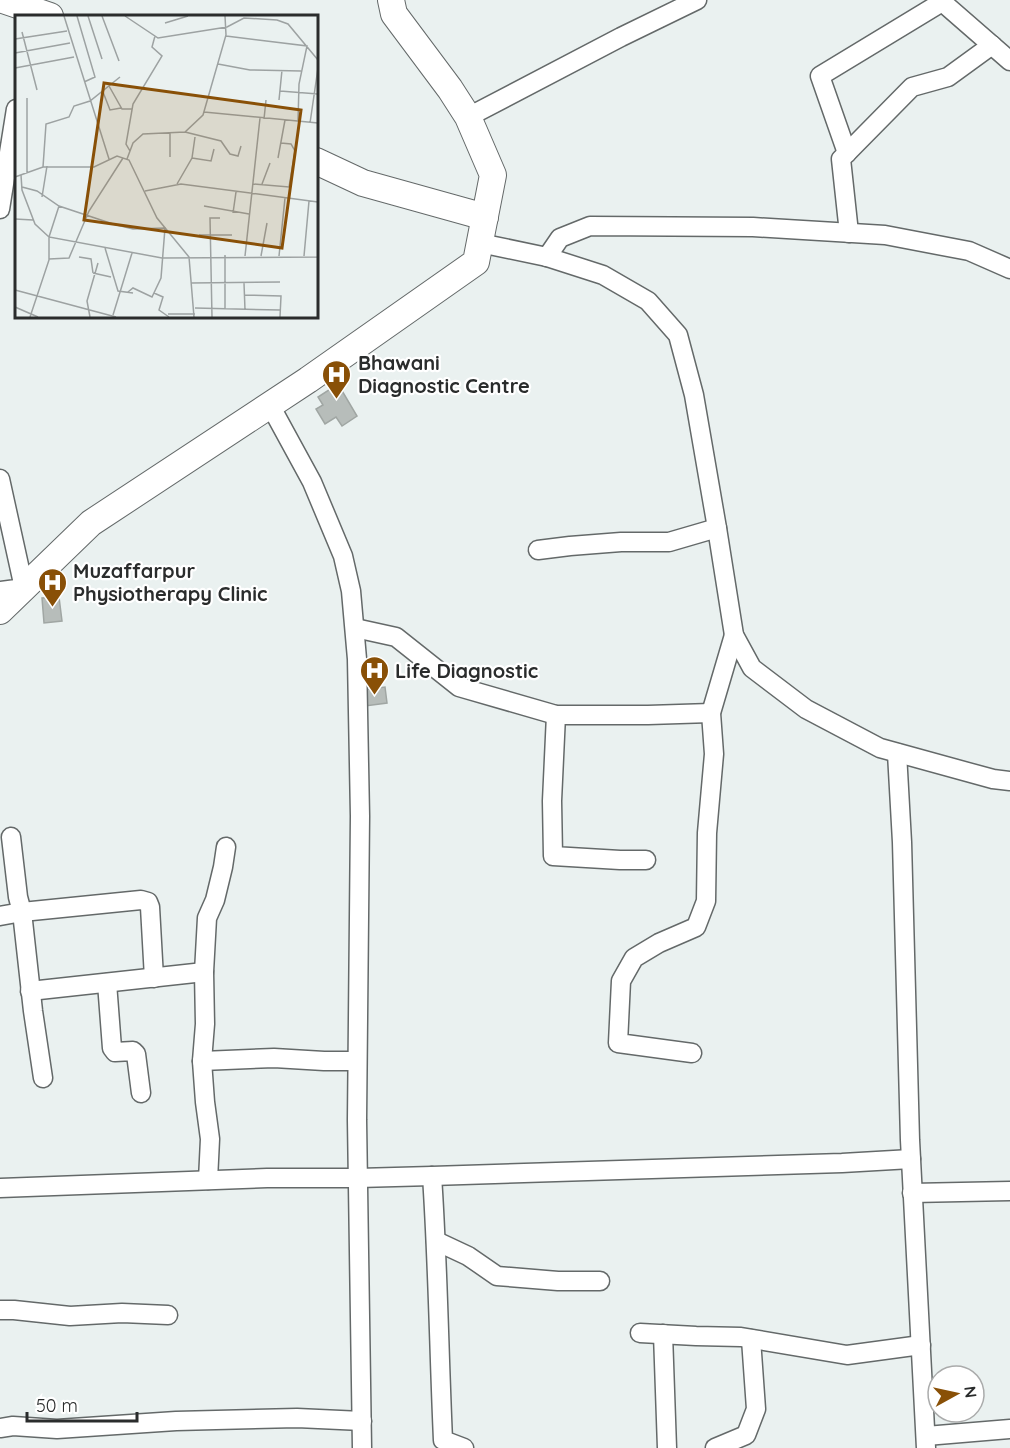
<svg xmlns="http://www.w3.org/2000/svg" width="1010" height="1448" font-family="Quicksand,sans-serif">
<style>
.building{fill:#b7bdba;stroke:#a0a6a3;stroke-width:1.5}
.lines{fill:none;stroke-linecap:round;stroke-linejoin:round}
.street-casing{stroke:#646969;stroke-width:21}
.secondary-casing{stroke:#646969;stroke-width:28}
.street{stroke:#fff;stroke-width:18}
.secondary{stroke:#fff;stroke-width:26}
.labels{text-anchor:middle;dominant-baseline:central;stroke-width:4.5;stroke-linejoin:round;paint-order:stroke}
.poi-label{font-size:20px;font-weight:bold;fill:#2a2c2c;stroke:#fff;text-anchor:start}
.inset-road{fill:none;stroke:#9da2a2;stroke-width:1.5}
.view{fill:#895007;fill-opacity:0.15;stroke:#895007;stroke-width:3}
.inset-edge{fill:none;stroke:#2a2c2c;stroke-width:3}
</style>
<rect width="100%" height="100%" fill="#eaf1f0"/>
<g class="building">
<path d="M338 384 357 416 342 426 336 417 325 424 316 409 323 405 318 397Z"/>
<path d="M59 597 62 621 44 623 42 598Z"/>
<path d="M385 687 387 703 365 706 363 690Z"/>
</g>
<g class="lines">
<defs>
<g id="street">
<path d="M940 0 1010 61"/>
<path d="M468 117 621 37 697 0"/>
<path d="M847 153 820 76 942 2"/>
<path d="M0 209 16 109"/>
<path d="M849 233 841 159 912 87 948 77 992 45"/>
<path d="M480 243 547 257 603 275 648 301 678 335 694 395 717 528 734 635 752 668 806 709 880 748 993 779 1010 781"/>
<path d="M547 257 560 238 590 226 753 227 885 235 969 251 1010 269"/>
<path d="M270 405 312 482 343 556 351 591 357 659 360 816 357 1120 362 1448"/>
<path d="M0 479 24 588 0 591"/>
<path d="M538 550 570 546 621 542H669L717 528"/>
<path d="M355 628 396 637 459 687 556 715H648L711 713"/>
<path d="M556 715 552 801 553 856 620 860H646"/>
<path d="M897 753 902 842 910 1140 926 1448"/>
<path d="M11 837 18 897 22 912 33 1011 43 1078"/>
<path d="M0 916 22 912 141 900 148 902 150 907 154 978"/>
<path d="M107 983 112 1048 115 1052 133 1051 136 1054 141 1093"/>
<path d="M30 991 204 972"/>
<path d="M692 1053 618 1043 621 981 634 958 659 943 696 927 706 901 707 833 714 754 711 713 734 635"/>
<path d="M202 1061 274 1058 324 1061H357"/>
<path d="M432 1176C438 1264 439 1352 443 1440L464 1448"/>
<path d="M208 1180 210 1139 205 1102 202 1061 205 1024 204 972 207 918 215 900 223 867 226 847"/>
<path d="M0 1188 267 1178H358L432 1176 842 1163 911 1159"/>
<path d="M912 1193 1010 1191"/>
<path d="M436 1241 468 1256 497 1276 558 1281H600"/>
<path d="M0 1310H14L70 1316 122 1313 168 1315"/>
<path d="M640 1333 696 1336 741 1337 847 1355 921 1345"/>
<path d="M663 1334 667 1448"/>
<path d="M0 1428 13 1426 57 1429 176 1421 297 1418 362 1421"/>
<path d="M926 1436 1010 1429"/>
<path d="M715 1448 746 1435 756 1409 751 1339"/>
</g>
<g id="secondary">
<path d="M3 0 50 16"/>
<path d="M316 161 363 183 485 217"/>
<path d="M0 611 91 523 308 380 476 262 493 175 468 117 450 89 394 14 391 0"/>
</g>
</defs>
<use href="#street" class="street-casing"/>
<use href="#secondary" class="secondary-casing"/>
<use href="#street" class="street"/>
<use href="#secondary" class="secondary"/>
</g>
<defs>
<symbol id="hospital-pin" viewBox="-11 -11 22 30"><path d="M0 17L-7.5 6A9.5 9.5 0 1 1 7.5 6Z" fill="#895007" stroke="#fff"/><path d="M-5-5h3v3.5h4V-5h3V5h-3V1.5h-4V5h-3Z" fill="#fff"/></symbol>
</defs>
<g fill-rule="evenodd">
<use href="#hospital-pin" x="320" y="358" width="33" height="45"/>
<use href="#hospital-pin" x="36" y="566" width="33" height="45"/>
<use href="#hospital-pin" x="358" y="654" width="33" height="45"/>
</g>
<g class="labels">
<g class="poi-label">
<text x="358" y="362">Bhawani<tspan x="358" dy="23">Diagnostic Centre</tspan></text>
<text x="73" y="570">Muzaffarpur<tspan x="73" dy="23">Physiotherapy Clinic</tspan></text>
<text x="395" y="670">Life Diagnostic</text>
</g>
</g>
<g transform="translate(15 15)">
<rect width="303" height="303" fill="#eaf1f0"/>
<path class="inset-road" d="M49 1 94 144M62 1 80 62 69 67M73 1 87 44M87 1 104 46M110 1 143 23 212 12 229 3 262 5 273 9 303 45M150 8 173 1M7 17 22 75M211 21 292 31 284 69 283 107M0 24 52 16M0 38 55 28M203 49 235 55 286 56M0 53 59 42M94 71 107 94H117M265 76 303 79M88 77 95 95 106 93M12 83V158M264 85 267 55M189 97 303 108M249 104 251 85M295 108 303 53M170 117 206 126 215 139 223 141 226 131M115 136 111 129 118 89 147 41 137 32 140 21M155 142V118M177 143 196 146 199 134M263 143 270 105M112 144 118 128 128 119 170 117 188 100 211 20 210 1M28 152 31 109 54 102 59 91 75 86 105 62M6 160 7 175 20 209 34 222V245L15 302M0 162 28 152H79L102 141 114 145 142 203 174 242 179 302M162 169 177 143 180 122M238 169 274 172 280 136 276 129 266 128M247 169 255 148M303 171V213M7 172 22 176 44 191 98 209 118 214 150 213 146 263 137 282 118 273 113 277M130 176 166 169 303 187M27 182 32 151M44 191 34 222 147 243 303 242V231M189 191 234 199M218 198 221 177M0 204 18 205M184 220H217M90 233 103 276 118 278M230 241 245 103M246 241 252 208M264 241 270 183M289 241 294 186M64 242 76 244 78 258M34 244 54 243 74 196 108 143M78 258 96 262M176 268 265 267M229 268 230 295M0 275 101 302M139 278 148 282 144 295 154 302M230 280 266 281 265 302M0 292 23 302M180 293 265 295M210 294V240M153 299H180M98 300 117 238M75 302 72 286 83 248M197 302 195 203H205"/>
<path class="view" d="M89 68 286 95 267 233 69 205Z"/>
<rect width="303" height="303" class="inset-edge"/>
</g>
<g transform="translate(956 1394) rotate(82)"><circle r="28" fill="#ffffff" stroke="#aaabab" stroke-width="1.5"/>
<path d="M0-4.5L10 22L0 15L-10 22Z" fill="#895007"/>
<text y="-9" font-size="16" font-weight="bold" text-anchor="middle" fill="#2a2c2c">N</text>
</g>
<path d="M27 1412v9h110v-9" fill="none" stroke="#2a2c2c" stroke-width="3"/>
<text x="36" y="1412" font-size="18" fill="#2a2c2c" stroke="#ffffff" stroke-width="4.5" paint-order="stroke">50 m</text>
</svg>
